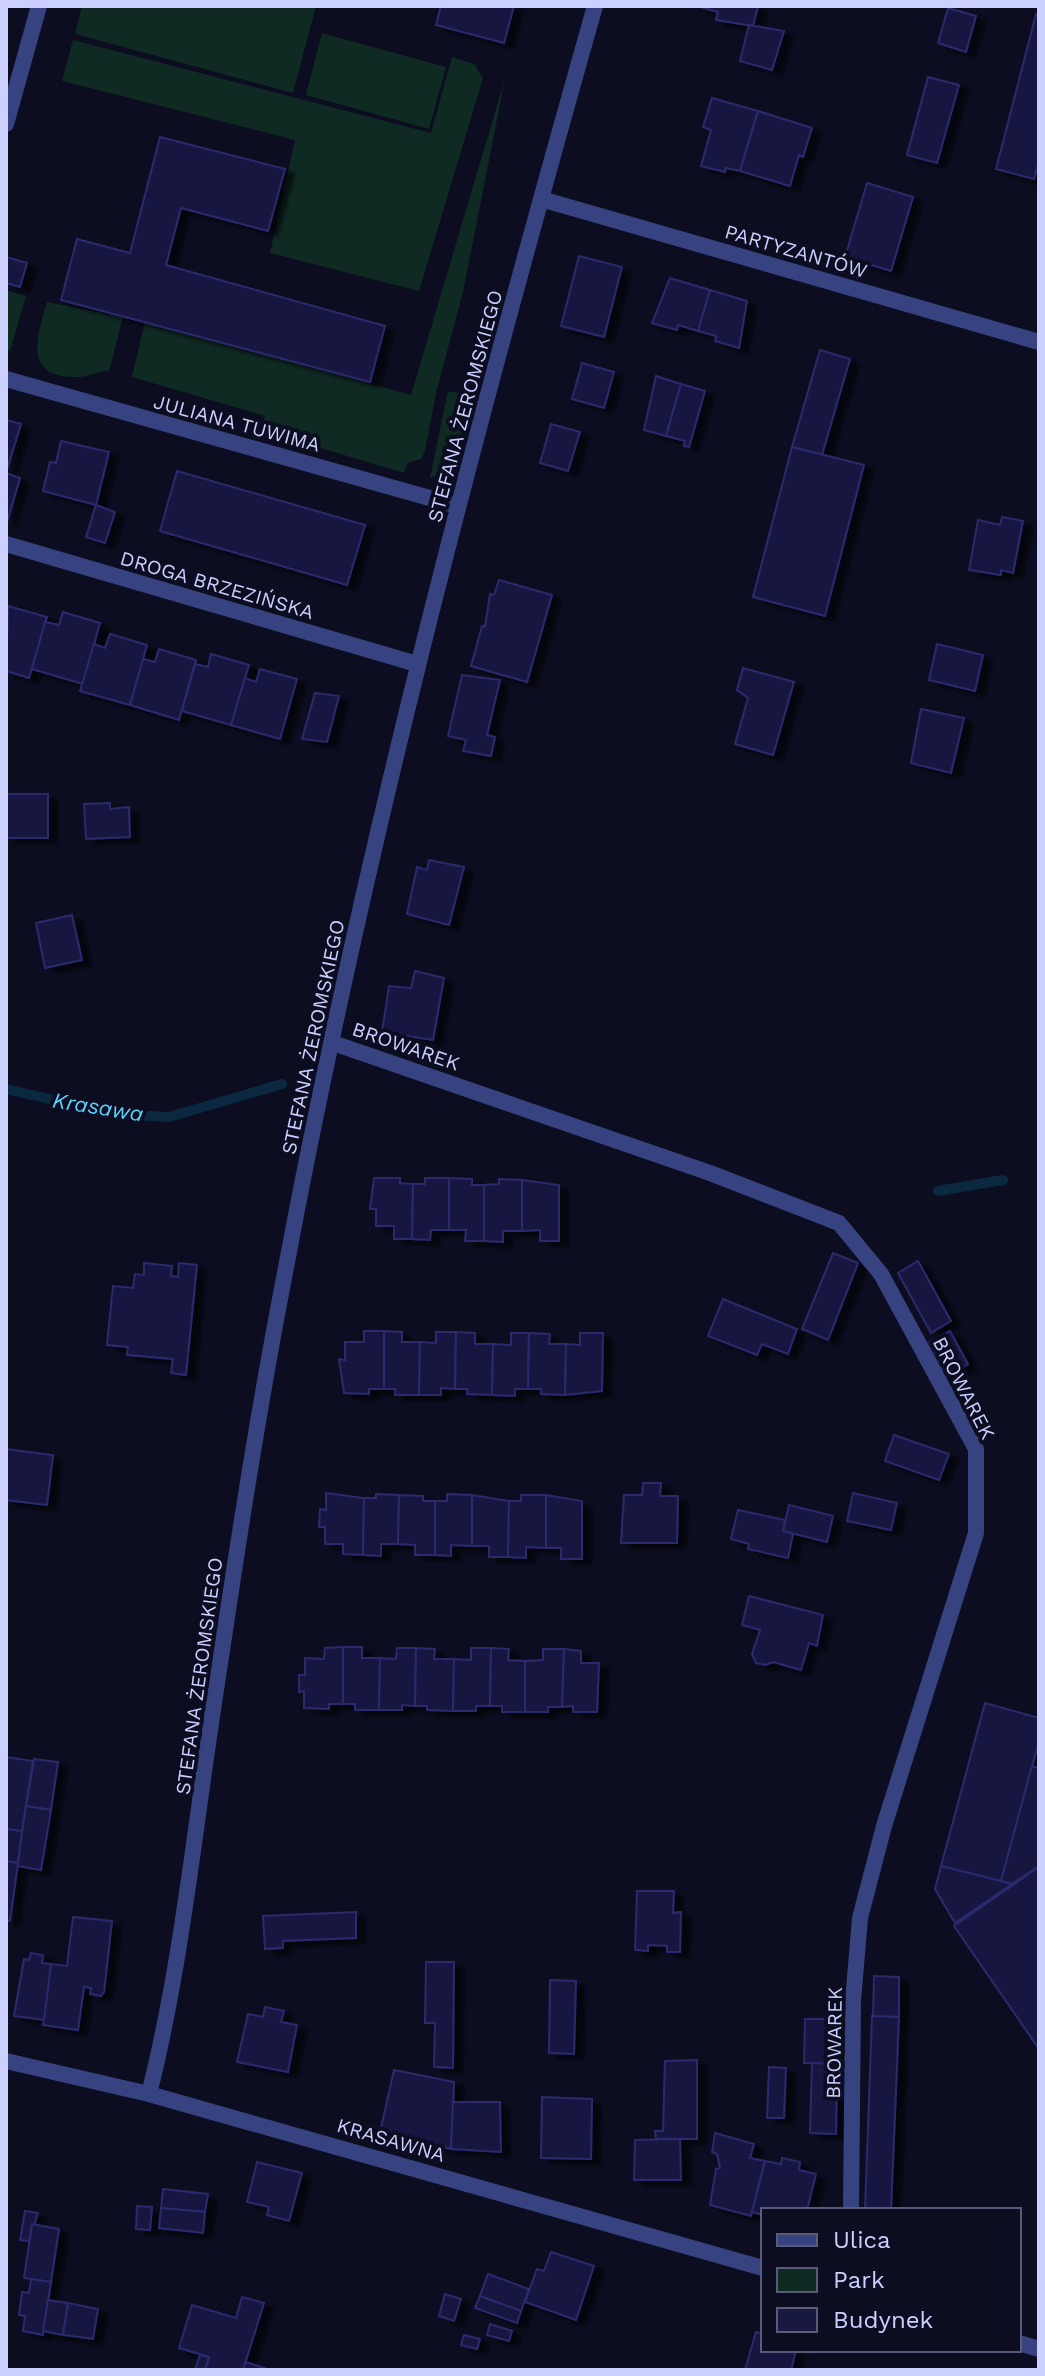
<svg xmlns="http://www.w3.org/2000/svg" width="1045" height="2376" font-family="'Work Sans',sans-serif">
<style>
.green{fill:#0f2a23}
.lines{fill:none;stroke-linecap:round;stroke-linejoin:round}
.stream{stroke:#0a2941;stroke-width:10}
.building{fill:#181841;stroke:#2a2a6d;stroke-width:2;filter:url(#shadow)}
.street{stroke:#364380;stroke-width:16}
.labels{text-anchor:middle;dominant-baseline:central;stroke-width:8;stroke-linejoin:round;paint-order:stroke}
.street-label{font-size:20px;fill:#cbd0ff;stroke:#0c0d20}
.water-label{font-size:22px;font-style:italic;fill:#59d4ff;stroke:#0c0d20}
</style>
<defs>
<filter id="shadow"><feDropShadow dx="9" dy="5" stdDeviation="2" flood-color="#0009"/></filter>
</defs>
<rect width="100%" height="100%" fill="#0c0d20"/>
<g class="green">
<path d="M82 6H316L293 93 75 34Z"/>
<path d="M322 33 446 67 429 129 306 95Z"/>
<path d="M73 40 431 133 452 57 474 64 483 78 419 291 270 253 295 140 62 81Z"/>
<path d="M505 79 463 292 436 393 425 451 421 459 407 463 404 473 261 430 265 416 132 377 145 322 411 395Z"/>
<path d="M6 290 26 296 10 351 6 350Z"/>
<path d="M47 302 123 317 109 371C98 370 90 377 78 377 22 378 37 337 47 302Z"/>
<path d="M448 391 461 394 470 407C462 436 460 468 430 478Z"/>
</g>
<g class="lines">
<g class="stream">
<path d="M6 1089 114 1114 169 1117 282 1084"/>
<path d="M938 1191 1003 1180"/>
</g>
</g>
<g class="building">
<path d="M441 6H514L504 43 436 25Z"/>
<path d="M697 6H758L753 26 716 20 718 12Z"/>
<path d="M948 8 976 16 966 52 938 43Z"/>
<path d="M1036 14 1039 15V161L1034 179 996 169Z"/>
<path d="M749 25 784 31 772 70 740 61Z"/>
<path d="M928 77 959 85 937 163 907 155Z"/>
<path d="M712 98 758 111 740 171 726 168 725 172 701 166 711 130 703 127Z"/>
<path d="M758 111 812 128 803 157 799 155 790 186 740 171Z"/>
<path d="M160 137 285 169 268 231 181 208 166 265 385 326 370 382 61 300 77 239 130 253Z"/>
<path d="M867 183 913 197 891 271 845 257Z"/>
<path d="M579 256 622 267 604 337 561 326Z"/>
<path d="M6 257 27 263 20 287 6 283Z"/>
<path d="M670 278 710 290 698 331 678 325 677 330 652 323Z"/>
<path d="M710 290 747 301 739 348 715 341 716 336 698 331Z"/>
<path d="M820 350 850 359 822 455 792 447Z"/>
<path d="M582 363 614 372 604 408 572 399Z"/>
<path d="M656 376 681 384 666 436 644 430Z"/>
<path d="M681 384 705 391 689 447 684 446 685 441 666 436Z"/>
<path d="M6 420 21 424 6 473 20 478 6 526Z"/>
<path d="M551 424 580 432 568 471 540 463Z"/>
<path d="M61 441 109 452 96 505 43 491 50 462 56 463Z"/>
<path d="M792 447 864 465 825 616 753 597Z"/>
<path d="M177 471 365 525 347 585 160 531Z"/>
<path d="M96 505 115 512 105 543 86 537Z"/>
<path d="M1002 517 1023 521 1013 573 1001 570V575L969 570 978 520 1000 525Z"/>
<path d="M499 580 552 595 527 682 471 666 482 626H485L490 594 494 595Z"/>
<path d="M8 606 47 617 29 678 6 671Z"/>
<path d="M63 612 100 623 83 684 32 669 45 622 59 625Z"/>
<path d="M110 634 147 645 130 705 80 691 94 644 105 648Z"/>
<path d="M937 644 983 655 975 691 929 680Z"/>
<path d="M159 649 196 660 179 720 130 705 143 659 155 662Z"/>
<path d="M211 654 249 665 231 725 182 711 195 664 208 667Z"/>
<path d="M743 668 794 682 773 755 735 744 748 698 737 690Z"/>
<path d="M260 669 297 679 280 739 231 725 245 678 256 682Z"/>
<path d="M462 675 500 680 487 735 495 737 491 756 463 751 466 740 448 736Z"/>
<path d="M315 693 339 696 327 742 302 739Z"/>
<path d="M921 709 964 718 951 773 911 763Z"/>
<rect x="6" y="794" width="42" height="44"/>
<path d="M110 803V809L129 807 130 837 86 839 84 804Z"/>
<path d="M429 860 464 867 449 925 407 914 417 867 427 870Z"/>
<path d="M72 915 82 960 45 968 36 923Z"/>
<path d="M415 971 444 978 433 1040 382 1032 389 986 411 988Z"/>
<path d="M374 1178H400V1183L413 1184 412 1239H394V1226H376V1209H370Z"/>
<path d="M425 1178H449V1230H431L430 1240 412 1239 413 1184H425Z"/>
<path d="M449 1178 472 1179V1185H484V1241H465L466 1230H449Z"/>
<path d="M499 1179 522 1180V1231H503V1242L484 1241V1185L499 1184Z"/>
<path d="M522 1180 559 1185V1241H540V1230L522 1231Z"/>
<path d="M833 1253 858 1263 828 1340 802 1329Z"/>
<path d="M918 1261 951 1321 931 1333 898 1273Z"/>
<path d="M144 1263 172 1266 171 1276 178 1277 179 1263 197 1265 186 1375 171 1373 173 1359 127 1355 128 1347 107 1345 113 1286 133 1288 135 1274 144 1275Z"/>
<path d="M723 1299 797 1329 788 1354 762 1344 757 1355 708 1336Z"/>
<path d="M364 1331H384V1389H369V1394L344 1393 339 1359 345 1360V1342H364Z"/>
<path d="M384 1331 402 1332V1342H420L419 1395H395V1389H384Z"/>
<path d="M950 1331 968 1364 947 1376 929 1342Z"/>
<path d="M436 1332H456L455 1389 441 1388V1395H419L420 1342 436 1343Z"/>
<path d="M456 1332 475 1333V1344H493L492 1395 467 1394V1389H455Z"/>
<path d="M511 1333H529L528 1389H515V1396L492 1395 493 1344 511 1345Z"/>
<path d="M529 1333 550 1334 549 1344H566L565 1395 541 1394V1389H528Z"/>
<path d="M580 1333H603L602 1391 565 1395 566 1344 580 1345Z"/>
<path d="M894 1435 949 1454 939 1480 885 1461Z"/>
<path d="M6 1449 53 1455 47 1505 6 1500Z"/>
<path d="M643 1483H661L660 1496H678L677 1543H621L624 1495H642Z"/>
<path d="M326 1493 364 1498 363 1555 343 1554V1544H325V1527H319L320 1509 326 1510Z"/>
<path d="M853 1493 897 1503 891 1530 847 1521Z"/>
<path d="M376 1494 399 1495 398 1544H381V1556L363 1555 364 1498H376Z"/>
<path d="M447 1494 472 1495V1546L451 1545V1556L435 1555V1501H447Z"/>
<path d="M399 1495 423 1496V1501H435V1555H415V1545L398 1544Z"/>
<path d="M472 1495 509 1501 508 1557H489V1546H472Z"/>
<path d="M521 1495H546V1548L526 1547V1558L508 1557 509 1501H521Z"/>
<path d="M546 1495 582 1501V1559H561V1548H546Z"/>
<path d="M789 1505 833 1516 827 1542 783 1531Z"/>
<path d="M738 1510 785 1520 783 1531 793 1534 788 1558 748 1549 749 1544 731 1539Z"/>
<path d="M749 1596 823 1615 817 1646 809 1643 801 1670 773 1662 766 1665 756 1663 752 1654 760 1630 742 1625Z"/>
<path d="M343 1647H362V1658H380L379 1710H355V1704H343Z"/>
<path d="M343 1647V1704H329V1709L304 1708V1691L299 1692V1675H305V1658L324 1659 325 1648Z"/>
<path d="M397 1648H416L415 1706 402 1705V1710H379L380 1658 396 1659Z"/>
<path d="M416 1648 435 1649 434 1659H454L453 1711 427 1710V1706H415Z"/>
<path d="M471 1648H491L490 1706H476V1711H453L454 1659 471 1660Z"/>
<path d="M491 1648 509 1649 508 1660 525 1661V1712H502V1706H490Z"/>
<path d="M543 1649H564L562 1707H548V1712H525V1661L543 1660Z"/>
<path d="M564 1649 581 1651V1663H599L597 1712H573V1706L562 1707Z"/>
<path d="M985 1703 1039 1718V1741L1001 1881 941 1866Z"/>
<path d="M6 1757 33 1761 22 1831 6 1829Z"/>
<path d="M34 1759 58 1762 51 1810 26 1806Z"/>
<path d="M1032 1766 1039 1768V1866L1012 1884 1001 1881Z"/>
<path d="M26 1806 51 1810 41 1870 17 1866Z"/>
<path d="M6 1829 22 1831 18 1863 6 1861Z"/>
<path d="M6 1861 18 1863 10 1921 6 1920Z"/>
<path d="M941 1866 1001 1881 1012 1884 955 1923 935 1889Z"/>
<path d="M1039 1867V2049L954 1926Z"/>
<path d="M637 1891H674L673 1913 681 1912 680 1952H667V1946L648 1945V1951L635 1950Z"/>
<path d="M356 1912V1938L283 1941V1948L265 1949 263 1916Z"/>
<path d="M73 1917 112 1921 104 1992 101 1996 90 1994 91 1988 84 1987 78 2030 43 2025 51 1964 67 1966Z"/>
<path d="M31 1953 43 1955 42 1963 51 1964 44 2020 14 2016 24 1959 29 1960Z"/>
<path d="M426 1962H454L453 2068 434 2067 435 2023H425Z"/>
<path d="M874 1976 899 1977V2017L873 2016Z"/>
<path d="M550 1980 576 1981 574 2054 549 2053Z"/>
<path d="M265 2007 284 2011 281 2022 297 2025 288 2072 237 2062 248 2014 263 2017Z"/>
<path d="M872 2016 899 2017 891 2210H865Z"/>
<path d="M805 2019H837L836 2064 804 2063Z"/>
<path d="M697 2060V2139H656L655 2131H663L665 2061Z"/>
<path d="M812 2063 837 2064 836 2134 810 2133Z"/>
<path d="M769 2067 786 2068 784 2118H767Z"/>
<path d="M394 2070 454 2082 451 2149 380 2132Z"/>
<path d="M542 2097 592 2099 591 2159 541 2158Z"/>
<path d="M453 2102H500L501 2152 451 2149Z"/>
<path d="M715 2133 754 2144 750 2158 765 2161 751 2216 710 2205 716 2169 720 2168 717 2154 712 2152Z"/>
<path d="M680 2139 681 2180H634L635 2140Z"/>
<path d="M782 2158 800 2162 799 2170 816 2174 807 2210H763V2215L752 2212 765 2161 781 2164Z"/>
<path d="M257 2162 302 2173 289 2221 267 2215 269 2207 247 2202Z"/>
<path d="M163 2189 208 2194 205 2212 161 2208Z"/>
<path d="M137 2206 152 2207 150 2230 136 2229Z"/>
<path d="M161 2208 205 2212 203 2233 159 2228Z"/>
<path d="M25 2211 38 2213 29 2241 20 2240Z"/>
<path d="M32 2224 59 2229 51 2282 24 2278Z"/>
<path d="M551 2252 594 2266 576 2320 525 2302 537 2269 544 2271Z"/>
<path d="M488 2274 529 2289 521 2311 480 2296Z"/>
<path d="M31 2279 51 2282 43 2335 23 2331 25 2316 19 2315 22 2292 29 2293Z"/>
<path d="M445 2294 461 2299 454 2321 439 2316Z"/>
<path d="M480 2296 521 2311 517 2323 475 2308Z"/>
<path d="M242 2297 264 2303 243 2370H205L209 2357 179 2348 192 2305 236 2318Z"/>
<path d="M48 2300 68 2303 63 2335 43 2331Z"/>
<path d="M68 2303 98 2309 93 2339 63 2335Z"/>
<path d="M490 2324 512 2331 509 2341 487 2335Z"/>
<path d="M756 2332 763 2334V2350H796L791 2370H745Z"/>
<path d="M464 2335 480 2339 477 2349 461 2345Z"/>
<path d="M200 2355 209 2357 205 2370H195Z"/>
<path d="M246 2362 270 2370H243Z"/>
</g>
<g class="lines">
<g class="street">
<path d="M6 124 39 6"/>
<path d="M541 199 1039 342"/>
<path d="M6 379 458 506"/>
<path d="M6 544 417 664"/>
<path d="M333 1043 710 1173 839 1223 881 1274 976 1449V1533L884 1826 860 1918 853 2001 851 2210"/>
<path d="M6 2061 149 2094 763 2268"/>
<path d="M149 2094C178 1979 191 1861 208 1744 231 1589 254 1433 284 1278 364 848 476 426 595 6"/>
<path d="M1019 2343 1039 2349"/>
</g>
</g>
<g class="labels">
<g class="street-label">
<text transform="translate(796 251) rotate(16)">PARTYZANTÓW</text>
<text transform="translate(465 406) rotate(-75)">STEFANA ŻEROMSKIEGO</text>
<text transform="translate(237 423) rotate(15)">JULIANA TUWIMA</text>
<text transform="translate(217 585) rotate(16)">DROGA BRZEZIŃSKA</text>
<text transform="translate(313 1037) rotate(-78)">STEFANA ŻEROMSKIEGO</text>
<text transform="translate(406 1046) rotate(19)">BROWAREK</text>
<text transform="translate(964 1388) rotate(63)">BROWAREK</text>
<text transform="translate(199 1676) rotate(-82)">STEFANA ŻEROMSKIEGO</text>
<text transform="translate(834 2043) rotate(-89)">BROWAREK</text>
<text transform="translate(391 2140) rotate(16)">KRASAWNA</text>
</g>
<g class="water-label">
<text transform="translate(98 1107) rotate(9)">Krasawa</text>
</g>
</g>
<rect width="1045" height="2376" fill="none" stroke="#cbd0ff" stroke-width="16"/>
<rect x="761" y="2208" width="260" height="144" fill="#0c0d20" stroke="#585b79" stroke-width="2"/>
<rect x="777" y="2234" width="40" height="12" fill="#364380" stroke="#585b79" stroke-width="2"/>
<text x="833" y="2248" font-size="24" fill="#cbd0ff">Ulica</text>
<rect x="777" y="2268" width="40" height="24" fill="#0f2a23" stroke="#585b79" stroke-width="2"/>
<text x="833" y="2288" font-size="24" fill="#cbd0ff">Park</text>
<rect x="777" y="2308" width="40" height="24" fill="#181841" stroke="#585b79" stroke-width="2"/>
<text x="833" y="2328" font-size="24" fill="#cbd0ff">Budynek</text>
</svg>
